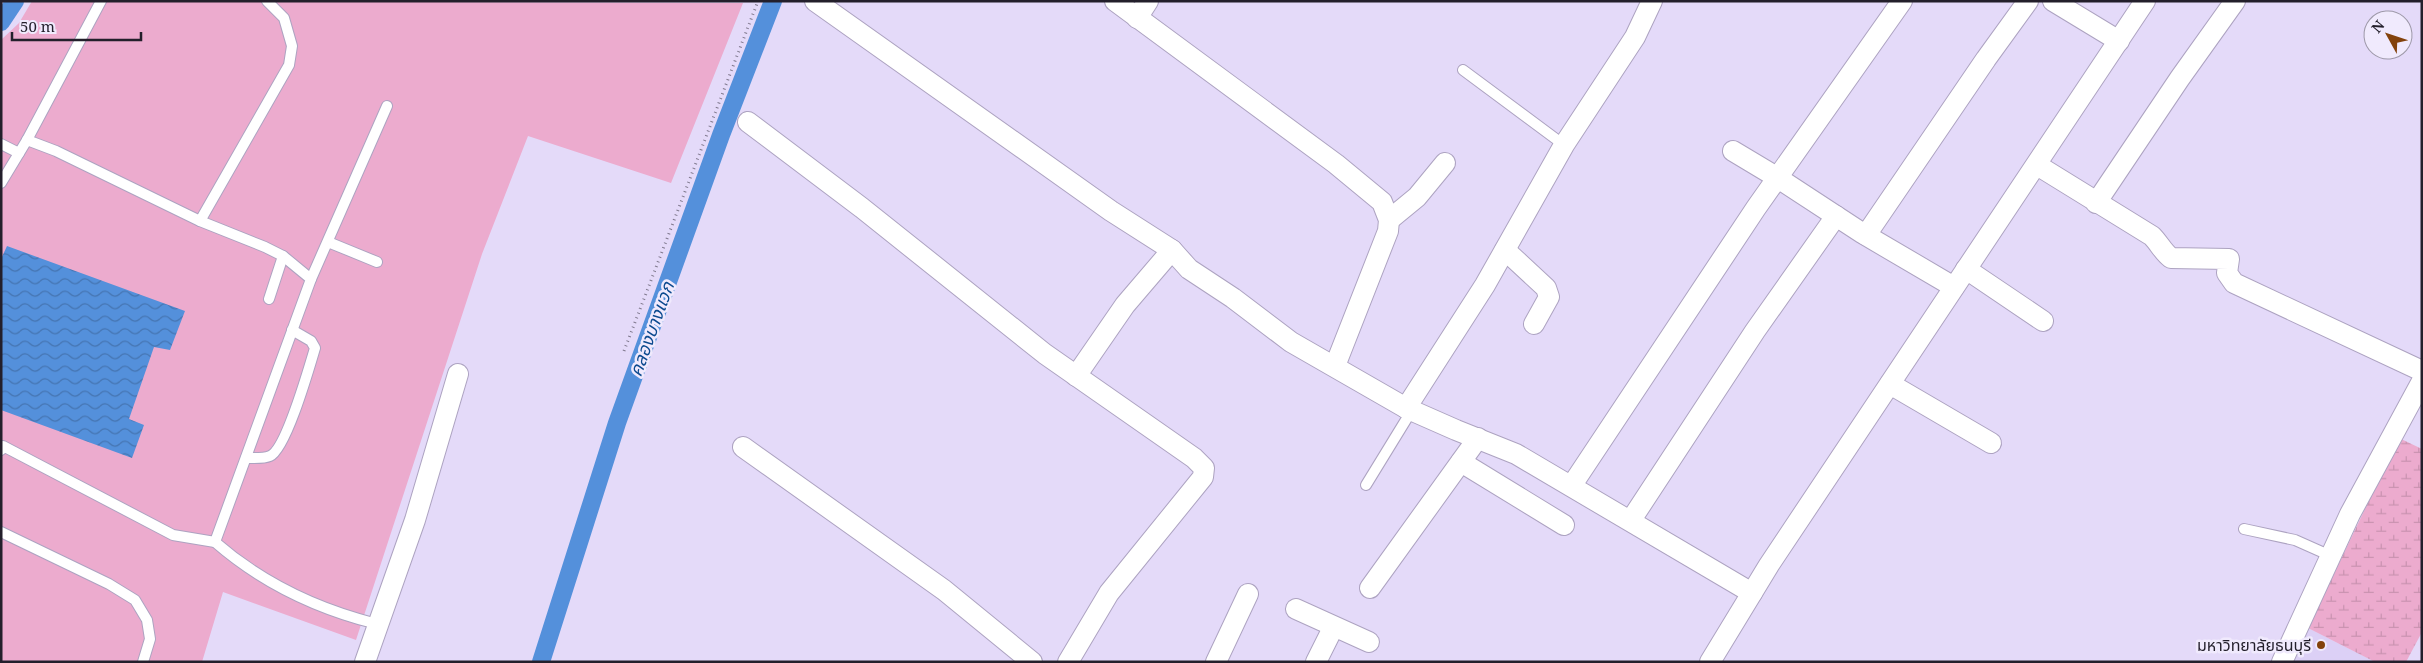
<svg xmlns="http://www.w3.org/2000/svg" width="2423" height="663" font-family="'Noto Serif','Noto Sans Thai',serif">
<style>
.built{fill:#dcd0f6}
.grass{fill:#ecabce}
.wetland{fill:url(#wetland-marsh)}
.water{fill:url(#water-waves)}
.lines{fill:none;stroke-linecap:round;stroke-linejoin:round}
.canal{stroke:#5490db;stroke-width:18}
.service-casing{stroke:#ada3c1;stroke-width:12}
.minor-casing{stroke:#ada3c1;stroke-width:22}
.path{stroke:#817a8f;stroke-width:3;stroke-dasharray:1 4;stroke-linecap:butt}
.service{stroke:#fff;stroke-width:10}
.minor{stroke:#fff;stroke-width:20}
.poi-dot{fill:#83420c;stroke:#f0eafd;stroke-width:2}
.labels{text-anchor:middle;dominant-baseline:central;stroke-width:5;stroke-linejoin:round;paint-order:stroke}
.poi-label{font-size:16px;fill:#231f2b;stroke:#f0eafd;text-anchor:end}
.water-label{font-size:18px;font-style:italic;fill:#0c4a8f;stroke:#f0eafd}
</style>
<defs>
<pattern id="wetland-marsh" width="20" height="14" patternUnits="userSpaceOnUse" patternTransform="scale(1.25)"><rect width="20" height="14" fill="#ecabce"/><path d="M1 5h8M5 5V1M11 12h8M15 12V8" fill="none" stroke="#ca93b1"/></pattern>
<pattern id="water-waves" width="16" height="10" patternUnits="userSpaceOnUse" patternTransform="scale(1.25)"><rect width="16" height="10" fill="#5490db"/><path d="M0 5q4-4 8 0t8 0" fill="none" stroke="#4575b2"/></pattern>
</defs>
<rect width="100%" height="100%" fill="#e4daf9"/>
<path class="built" d="M2308 628 2375 662H2291Z"/>
<path class="grass" d="M32 1 743 3 671 183 528 136 482 254 356 640 223 592 202 662H1V40L19 23Z"/>
<path class="wetland" d="M2399 438 2422 449V632L2406 662H2375L2308 628Z"/>
<path class="water" d="M7 246 185 311 170 350 154 347 129 419 144 425 132 458 1 410V259Z"/>
<g class="lines">
<g class="canal">
<path d="M1 22 15 1"/>
<path d="M541 662 617 423 721 135 773 1"/>
</g>
<defs>
<g id="service">
<path d="M1463 70 1564 145"/>
<path d="M27 140 56 151 200 221 265 247 283 256 311 279 215 542C262 583 317 609 377 624"/>
<path d="M1 144 19 153"/>
<path d="M1 183 27 140 101 1"/>
<path d="M200 221 289 65 292 46 284 18 267 1"/>
<path d="M328 242 377 262"/>
<path d="M311 279 387 106"/>
<path d="M269 299 283 256"/>
<path d="M1 450 3 446 173 535 215 542"/>
<path d="M246 458C254 458 263 459 270 456 286 449 309 368 315 348L311 341 292 330"/>
<path d="M1366 485 1412 410"/>
<path d="M2244 529 2295 540 2331 556"/>
<path d="M1 532 109 584 135 600 147 620 150 639 143 662"/>
</g>
<g id="minor">
<path d="M815 1 1111 211 1172 250 1189 269 1233 298 1291 342 1406 408 1456 430 1516 454 1752 593"/>
<path d="M1115 1 1336 164 1382 202 1389 220 1388 231 1335 366"/>
<path d="M2053 1 2119 41"/>
<path d="M1137 18 1148 1"/>
<path d="M748 122 862 208 1045 354 1194 458 1204 468 1203 477 1109 593 1068 662"/>
<path d="M1733 151 1778 178 1862 233 1954 287"/>
<path d="M2037 165 2152 236C2159 243 2163 252 2171 258L2229 259 2227 273 2234 283 2422 371"/>
<path d="M2096 203 2180 78 2235 1"/>
<path d="M1389 220 1417 197 1445 163"/>
<path d="M1866 235 1986 59 2028 1"/>
<path d="M1505 250 1546 288 1549 297 1534 324"/>
<path d="M1966 269 2043 321"/>
<path d="M1076 376 1125 305 1172 250"/>
<path d="M1890 384 1991 443"/>
<path d="M1406 408 1485 285 1564 145 1635 37 1652 1"/>
<path d="M743 447 944 590 1032 662"/>
<path d="M1461 462 1564 525"/>
<path d="M1572 485 1756 208 1902 1"/>
<path d="M1631 520 1755 331 1836 216"/>
<path d="M1370 588 1478 438"/>
<path d="M1296 609 1369 642"/>
<path d="M365 662 415 520 458 374"/>
<path d="M1216 662 1248 594"/>
<path d="M1316 662 1333 628"/>
<path d="M1710 662 1769 565 2145 1"/>
<path d="M2282 662 2350 514 2422 381"/>
</g>
</defs>
<use href="#service" class="service-casing"/>
<use href="#minor" class="minor-casing"/>
<path class="path" d="M624 351 758 1"/>
<use href="#service" class="service"/>
<use href="#minor" class="minor"/>
</g>
<circle class="poi-dot" cx="2321" cy="645" r="5"/>
<g class="labels">
<g class="poi-label">
<text x="2311" y="645">มหาวิทยาลัยธนบุรี</text>
</g>
<g class="water-label">
<text transform="translate(651 329) rotate(-70)">คลองบางแวก</text>
</g>
</g>
<rect width="2423" height="663" fill="none" stroke="#231f2b" stroke-width="5"/>
<g transform="translate(2388 35) rotate(310)"><circle r="24" fill="#f0eafd" stroke="#9e99a9"/>
<path d="M0-4L9 19L0 12L-9 19Z" fill="#83420c"/>
<text y="-8" font-size="14" font-weight="bold" text-anchor="middle" fill="#231f2b">N</text>
</g>
<path d="M12 32v8h129v-8" fill="none" stroke="#231f2b" stroke-width="2.5"/>
<text x="20" y="32" font-size="15" fill="#231f2b" stroke="#f0eafd" stroke-width="4" paint-order="stroke">50 m</text>
</svg>
